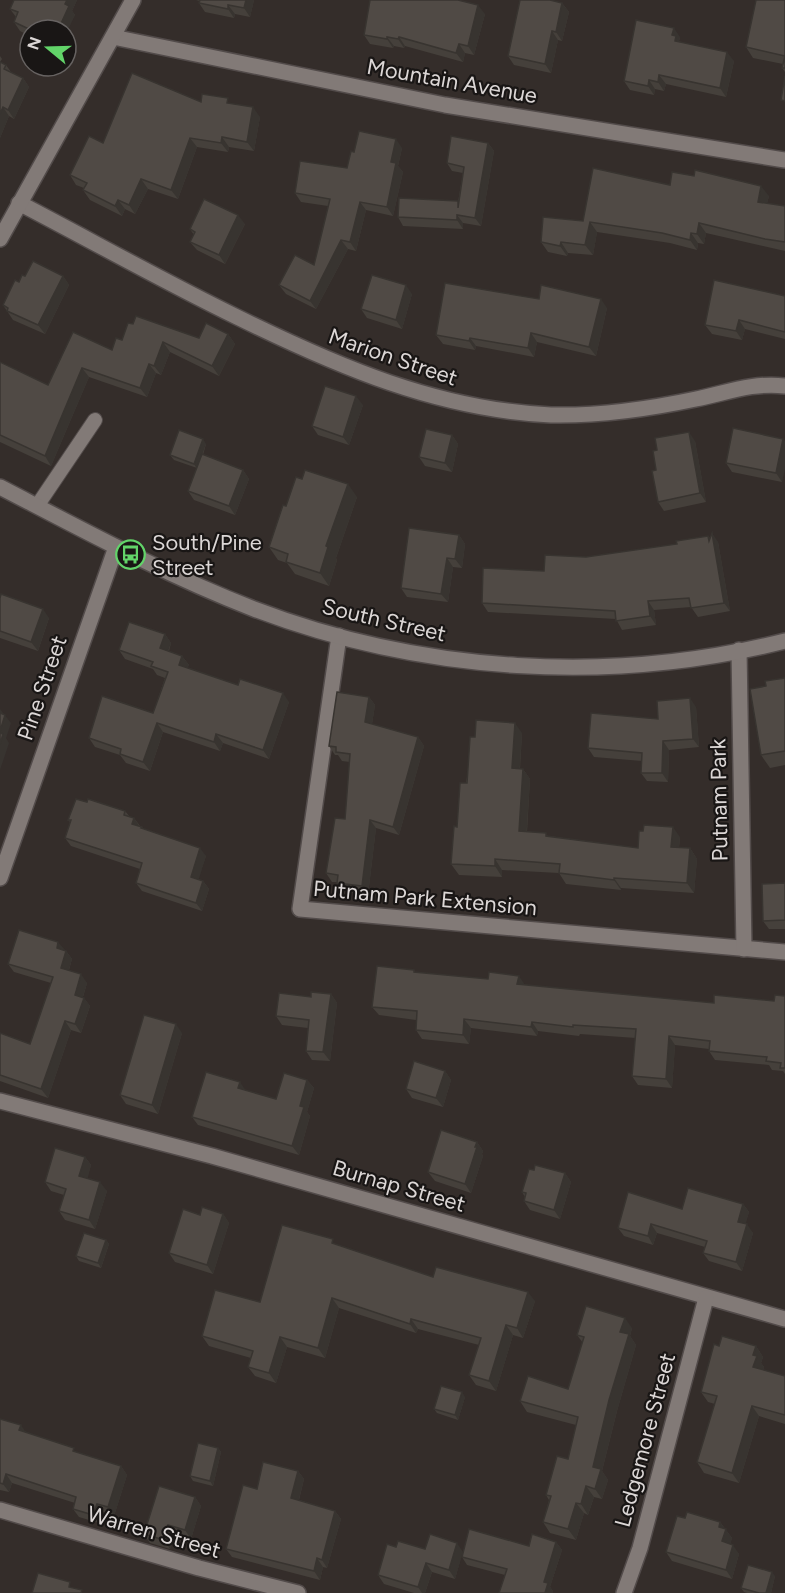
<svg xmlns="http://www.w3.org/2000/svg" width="785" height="1593" font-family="Figtree,sans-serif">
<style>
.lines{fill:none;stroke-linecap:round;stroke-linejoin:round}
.lane-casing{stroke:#524b4a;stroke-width:16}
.street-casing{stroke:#524b4a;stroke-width:18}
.secondary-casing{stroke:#524b4a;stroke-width:18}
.lane{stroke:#827a77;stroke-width:14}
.street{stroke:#827a77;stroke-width:15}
.secondary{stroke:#827a77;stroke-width:15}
.wall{fill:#45403b}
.shaded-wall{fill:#383430}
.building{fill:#504a45;stroke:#383430;stroke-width:1.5}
.labels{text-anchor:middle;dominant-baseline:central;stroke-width:4.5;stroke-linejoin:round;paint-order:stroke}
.street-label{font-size:22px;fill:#dcd7d6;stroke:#191615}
.poi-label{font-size:22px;fill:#dcd7d6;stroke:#191615;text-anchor:start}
</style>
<rect width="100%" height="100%" fill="#342d2a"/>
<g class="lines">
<defs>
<path id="lane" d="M37 506 95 420"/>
<g id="street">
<path d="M113 37 445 105 785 160"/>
<path d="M19 203C92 241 163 281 237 317 337 366 438 410 551 415 599 416 649 409 696 399 726 393 753 382 785 386"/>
<path d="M0 239 133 0"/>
<path d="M339 636 300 909 785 952"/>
<path d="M739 650 744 949"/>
<path d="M0 1101 212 1156 785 1319"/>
<path d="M0 1510 199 1568 298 1593"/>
<path d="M624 1593 640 1548 706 1298"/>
</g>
<g id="secondary">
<path d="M0 487C83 530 166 575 254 609 422 673 611 685 785 641"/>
<path d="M0 878 116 547"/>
</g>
</defs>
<use href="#lane" class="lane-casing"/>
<use href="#street" class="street-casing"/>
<use href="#secondary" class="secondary-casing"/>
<use href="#lane" class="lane"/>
<use href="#street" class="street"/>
<use href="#secondary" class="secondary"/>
</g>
<g class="wall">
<path d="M14 0H77L72 11 75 15 66 30H30V36L20 31 14 22 16 17 10 9Z"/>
<path d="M196 0H254L250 17 235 14 234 18 205 12 199 3 200 1Z"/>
<path d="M785 0V72L782 68 783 64 753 58 746 47Z"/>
<path d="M562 3 569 12 562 41 558 40 551 73 514 65 508 56Z"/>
<path d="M485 14 474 55 465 53 463 62 405 46 404 48 394 46 393 48 370 44 364 35Z"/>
<path d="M680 37 679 41 681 42 734 61 726 97 666 84 664 91 655 89 654 95 630 90 624 81Z"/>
<path d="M0 56 2 59 0 62 6 65 11 72 23 78 29 87 14 119 9 116 0 138Z"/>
<path d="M201 102 232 104 260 117 254 151 229 147 228 152 197 147 178 199 148 189 135 214 125 209 122 216 90 200 83 190 84 188 76 185 70 175 103 143Z"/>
<path d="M488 143 494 151 481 226 463 223V229L403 226 398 217 458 202 463 173 452 171 447 163Z"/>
<path d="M402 148 398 166 403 172 393 216 366 210 356 251 348 249 316 309 286 294 279 285 314 265 328 206 301 202 295 193 347 168 354 152Z"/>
<path d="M670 185 769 196 767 203 785 206V251L706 233 704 244 698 243 697 250 670 243 597 232 593 255 568 253 567 256 548 252 541 242 583 221Z"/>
<path d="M245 224 225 264 197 250 190 242 194 235 190 229Z"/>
<path d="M25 276H63L69 285 45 334 13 320 3 305 19 282Z"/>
<path d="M412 294 402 329 367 318 361 309Z"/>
<path d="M785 296V339L745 329 742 340 712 334 705 325Z"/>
<path d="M539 299 607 308 596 356 537 342 534 357 476 346 475 350 443 344 436 335Z"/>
<path d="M133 324 199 338 228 334 235 344 219 376 170 352 161 375 156 373 147 397 89 377 51 466 0 442V362L48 385 112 350 122 340Z"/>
<path d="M363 405 349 445 318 435 312 426Z"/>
<path d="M452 435 458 444 452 472 425 466 419 457Z"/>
<path d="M695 441 706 502 664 511 658 502 656 470 657 450Z"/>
<path d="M785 441 782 482 732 472 726 463Z"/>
<path d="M206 444 203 455 243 470 249 479 235 515 194 500 188 491 197 468 174 460 170 455Z"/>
<path d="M357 497 336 558 337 560 329 586 295 574 287 563 278 560 269 547 286 506Z"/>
<path d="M459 535 465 544 462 568 453 567 448 602 407 597 401 588Z"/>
<path d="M708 536 710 538 718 542 730 611 698 617 691 607 654 610 656 625 622 630 616 619 488 612 482 603 544 571 586 557 677 544Z"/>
<path d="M0 598 49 618 38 651 0 638Z"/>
<path d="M165 634 171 643 169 651 182 656 189 665 187 668 289 702 269 759 223 743 220 751 163 732 150 771 126 763 120 755 95 747 89 738 153 713 165 678 157 675 153 669 125 659 119 650Z"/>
<path d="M785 678V765L770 768 761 755 766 686Z"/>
<path d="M369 697 375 705 372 724 418 737 424 746 399 835 376 828 368 895 343 891 337 882H332L326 873 345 819 350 762 342 761 338 755H335L329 746Z"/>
<path d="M696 707 699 747 669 750 668 782 647 781 641 773 642 761 594 757 588 748Z"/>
<path d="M522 733 520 769H523L530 779 527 832 549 836 638 848 680 837 679 848H690L697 859 694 893 621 888V890L566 884 559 873 502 870V877L459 875 451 864 457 827 475 737Z"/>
<path d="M87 802 125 811 130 817 134 818 140 826 142 827 143 829 206 856 198 879 203 881 209 889 202 911 142 891 136 883 140 869 71 846 65 838 70 822 68 820Z"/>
<path d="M785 883V929H769L763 921Z"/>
<path d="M64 950 66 951 72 959 69 970 87 983 83 997 90 1006 81 1033 71 1030 48 1098 0 1081V1033L30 1044 51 983 14 972 8 964Z"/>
<path d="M414 970 416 973 525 985 714 1003 774 1001 785 996V1074L783 1071 772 1070 769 1065 715 1060 709 1051V1049L675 1045 672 1088 638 1085 632 1076 636 1038 580 1034 579 1036 538 1031 537 1036 471 1028 469 1044 422 1039 416 1030V1020L379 1015 372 1007Z"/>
<path d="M331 994 337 1003 330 1061 312 1060 306 1051 308 1028 282 1025 276 1016 311 997Z"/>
<path d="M182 1033 158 1114 126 1104 120 1095Z"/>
<path d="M445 1071 451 1080 443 1107 412 1098 406 1089Z"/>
<path d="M307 1080 314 1088 307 1112 310 1116 299 1155 198 1125 192 1117 245 1090 276 1099Z"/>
<path d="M477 1142 483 1151 482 1154 483 1156 471 1193 435 1181 428 1172Z"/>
<path d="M85 1157 91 1165 87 1178 107 1191 95 1229 65 1220 59 1211 64 1195 51 1191 45 1182Z"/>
<path d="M534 1170 565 1173 571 1182 560 1219 530 1210 524 1201 525 1197 522 1192Z"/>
<path d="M743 1204 749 1212 745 1224 753 1233 742 1271 709 1261 703 1253 705 1247 657 1233 653 1245 624 1236 618 1228 682 1209Z"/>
<path d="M223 1214 229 1223 213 1274 175 1262 169 1253 200 1215Z"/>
<path d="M106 1240 109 1244 101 1268 79 1261 76 1256Z"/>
<path d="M337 1245 433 1277 535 1301 523 1338 513 1335 496 1391 476 1385 469 1375 479 1345 418 1329 416 1333 339 1308 325 1358 287 1347 276 1383 255 1376 248 1367 251 1358 209 1346 202 1336 260 1302Z"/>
<path d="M632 1328 630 1336 636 1345 617 1411 602 1471 608 1480 602 1499 594 1497 588 1515 584 1513 576 1540 550 1533 543 1522 549 1500 546 1495 568 1459 576 1425 527 1412 520 1401 568 1389 583 1343 577 1335Z"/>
<path d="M719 1346H756L763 1357 761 1363 764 1367 763 1370 785 1376V1424L759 1416 739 1483 704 1473 697 1462 715 1404 708 1402 701 1392Z"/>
<path d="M465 1397 458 1420 437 1413 434 1409Z"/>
<path d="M0 1419 26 1432 77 1453 121 1466 127 1475 114 1516 103 1512 99 1523 79 1517 73 1509 75 1503 12 1483 9 1492 0 1490Z"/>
<path d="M218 1448 221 1452 213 1486 193 1481 190 1476Z"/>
<path d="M298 1471 304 1479 299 1500 335 1511 341 1519 327 1568 323 1567 320 1580 232 1557 226 1549 257 1489Z"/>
<path d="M195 1497 201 1506 191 1539 174 1534 170 1549 150 1543 144 1534Z"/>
<path d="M685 1518 720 1522 732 1538 730 1544 739 1554 732 1579 672 1561 666 1552Z"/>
<path d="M556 1542 562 1550 550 1587 553 1591 505 1575 467 1565 462 1557V1554L455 1579 432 1572 425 1593H414L384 1584 378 1575 396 1547 463 1552 529 1546Z"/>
<path d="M775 1576 771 1593H747L744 1592 741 1588Z"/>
</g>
<g class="shaded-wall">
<path d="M67 0H77L72 11 75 15 66 34V30H58Z"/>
<path d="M246 0H254L250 17 244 8Z"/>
<path d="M562 3 569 12 562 41 556 32Z"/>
<path d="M228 5 235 14 234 18 228 9Z"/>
<path d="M478 5 485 14 474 55 468 46Z"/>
<path d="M674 28 680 37 679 41 682 45 681 50 672 35Z"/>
<path d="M552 31 558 40 551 73 545 64Z"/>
<path d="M387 37 394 46 393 48 387 39Z"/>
<path d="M399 37 405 46 404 48 398 39Z"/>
<path d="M459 44 465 53 463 62 456 53Z"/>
<path d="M727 52 734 61 726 97 720 88Z"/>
<path d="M659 75 666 84 664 91 658 82Z"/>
<path d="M23 78 29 87 14 119 8 110Z"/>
<path d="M649 80 655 89 654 95 648 86Z"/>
<path d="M3 107 9 116 0 138V114Z"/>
<path d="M253 107 260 117 254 151 247 142Z"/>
<path d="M222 137 229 147 228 152 221 143Z"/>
<path d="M190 138 197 147 178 199 171 190Z"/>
<path d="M396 139 402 148 398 166 403 172 393 216 387 207 391 162Z"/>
<path d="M488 143 494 151 481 226 475 218Z"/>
<path d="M141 179 148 189 135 214 129 205Z"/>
<path d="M761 186 769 196 765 212 758 202Z"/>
<path d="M118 200 125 209 122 216 115 206Z"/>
<path d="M360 202 366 210 356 251 350 242Z"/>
<path d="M238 215 245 224 225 264 219 255Z"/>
<path d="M457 215 463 223V229L457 220Z"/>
<path d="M590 222 597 232 593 255 585 245Z"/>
<path d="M699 223 706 233 704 244 697 234Z"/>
<path d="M691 233 698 243 697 250 690 240Z"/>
<path d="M341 240 348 249 316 309 310 301Z"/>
<path d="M561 242 568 253 567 256 560 246Z"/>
<path d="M63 276 69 285 45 334 38 325Z"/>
<path d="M406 285 412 294 402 329 396 320Z"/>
<path d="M601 299 607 308 596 356 589 347Z"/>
<path d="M739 320 745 329 742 340 736 331Z"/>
<path d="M531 333 537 342 534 357 528 348Z"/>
<path d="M228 334 235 344 219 376 212 366Z"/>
<path d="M470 338 476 346 475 350 469 341Z"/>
<path d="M163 342 170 352 161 375 154 366Z"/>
<path d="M149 364 156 373 147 397 140 388Z"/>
<path d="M82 368 89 377 51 466 45 456Z"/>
<path d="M356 396 363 405 349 445 343 437Z"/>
<path d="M689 432 695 441 706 502 700 493Z"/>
<path d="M452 435 458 444 452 472 445 463Z"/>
<path d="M203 439 206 444 197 469 194 464Z"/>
<path d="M783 439 785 441V469L782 482 776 473Z"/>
<path d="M243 470 249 479 235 515 229 506Z"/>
<path d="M348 484 357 497 336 558 337 560 329 586 320 573 326 546Z"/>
<path d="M712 533 718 542 730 611 724 603 709 541 708 536 714 544Z"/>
<path d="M459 535 465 544 462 568 455 559Z"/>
<path d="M447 558 453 567 448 602 441 594Z"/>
<path d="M648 601 654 610 656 625 650 616Z"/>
<path d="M43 609 49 618 38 651 31 642Z"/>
<path d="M165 634 171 643 166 657 160 648Z"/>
<path d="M182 656 189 665 185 674 179 665Z"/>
<path d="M283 693 289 702 269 759 263 750Z"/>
<path d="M369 697 375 705 371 730 365 722Z"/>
<path d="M690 698 696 707 699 747 693 739Z"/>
<path d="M0 709 11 723 6 738 9 743 0 770Z"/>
<path d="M157 723 163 732 150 771 143 762Z"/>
<path d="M515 723 522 733 519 779 512 768Z"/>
<path d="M216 734 223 743 220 751 214 742Z"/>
<path d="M418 737 424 746 399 835 393 827Z"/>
<path d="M663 741 669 750 668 782 662 773Z"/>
<path d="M523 769 530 779 526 842 519 831Z"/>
<path d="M134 818 140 827 132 824Z"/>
<path d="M370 820 376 828 368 895 362 886Z"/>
<path d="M673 827 680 837 678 857 671 847Z"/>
<path d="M200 848 206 856 197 885 191 877Z"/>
<path d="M690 848 697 859 694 893 687 883Z"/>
<path d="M495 859 502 870V877L495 866Z"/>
<path d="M614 878 621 888V890L614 880Z"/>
<path d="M203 881 209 889 202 911 196 903Z"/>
<path d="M58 942 65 950 57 948Z"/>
<path d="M66 951 72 959 67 976 61 968Z"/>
<path d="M81 974 87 983 81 1003 75 995Z"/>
<path d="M519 976 525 985 517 984Z"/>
<path d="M331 994 337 1003 330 1061 323 1052Z"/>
<path d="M84 998 90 1006 81 1033 75 1024Z"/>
<path d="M464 1019 471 1028 469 1044 463 1035Z"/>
<path d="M65 1021 71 1030 48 1098 41 1089Z"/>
<path d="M532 1022 538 1031 537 1036 531 1027Z"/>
<path d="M176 1024 182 1033 158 1114 152 1105Z"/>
<path d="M669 1036 675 1045 672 1088 666 1079Z"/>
<path d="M445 1071 451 1080 443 1107 436 1098Z"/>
<path d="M307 1080 314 1088 307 1112 310 1116 299 1155 292 1146 300 1106Z"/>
<path d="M240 1082 246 1091 238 1088Z"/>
<path d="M477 1142 483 1151 482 1154 483 1156 471 1193 465 1184Z"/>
<path d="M85 1157 91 1165 86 1185 79 1176Z"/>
<path d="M565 1173 571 1182 560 1219 554 1210Z"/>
<path d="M100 1182 107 1191 95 1229 89 1220Z"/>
<path d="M743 1204 749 1212 744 1230 738 1222Z"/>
<path d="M223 1214 229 1223 213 1274 207 1265Z"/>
<path d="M651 1224 657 1233 653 1245 648 1236Z"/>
<path d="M747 1224 753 1233 742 1271 736 1262Z"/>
<path d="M106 1240 109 1244 101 1268 98 1263Z"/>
<path d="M528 1292 535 1301 523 1338 517 1328Z"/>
<path d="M332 1298 339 1308 325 1358 318 1348Z"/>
<path d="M625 1318 632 1328 630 1336 636 1345 617 1411 602 1471 608 1480 602 1499 595 1489 593 1467 620 1332Z"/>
<path d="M411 1319 418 1329 416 1333 410 1324Z"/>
<path d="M506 1325 513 1335 496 1391 489 1381Z"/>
<path d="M280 1337 287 1347 276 1383 269 1373Z"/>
<path d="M756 1346 763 1357 761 1363 764 1367 761 1378 753 1367V1355Z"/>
<path d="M462 1392 465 1397 458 1420 455 1415Z"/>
<path d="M752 1406 759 1416 739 1483 732 1473Z"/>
<path d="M21 1425 27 1434 19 1430Z"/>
<path d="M218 1448 221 1452 213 1486 210 1481Z"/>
<path d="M121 1466 127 1475 114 1516 108 1507Z"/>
<path d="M298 1471 304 1479 297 1507 291 1498Z"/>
<path d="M6 1474 12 1483 9 1492 3 1484Z"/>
<path d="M586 1486 594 1497 588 1515 581 1504Z"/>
<path d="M195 1497 201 1506 191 1539 185 1530Z"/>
<path d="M576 1503 584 1513 576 1540 568 1529Z"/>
<path d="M97 1504 103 1512 99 1523 93 1515Z"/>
<path d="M335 1511 341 1519 327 1568 322 1560Z"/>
<path d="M720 1522 732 1538 729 1550 722 1541 719 1527Z"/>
<path d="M168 1525 174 1534 170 1549 164 1540Z"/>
<path d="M556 1542 562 1550 550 1587 553 1591V1593H545L544 1582Z"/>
<path d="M457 1543 463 1552 455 1579 449 1570Z"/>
<path d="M733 1545 739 1554 732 1579 726 1570Z"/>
<path d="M317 1558 323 1567 320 1580 314 1571Z"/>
<path d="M426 1563 432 1572 425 1593H422L418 1587Z"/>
<path d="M772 1572 775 1576 771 1593H766Z"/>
</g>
<g class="building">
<path d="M14 0H67L65 4 69 6 58 30H51L46 28V30H31L14 22 18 12 10 9Z"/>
<path d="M200 0H246L244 8 228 5V9L199 3Z"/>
<path d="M370 0H458L478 5 468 46 459 44 456 53 399 37 398 39 387 37V39L364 35Z"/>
<path d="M520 0H550L562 3 556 32 552 31 545 64 508 56Z"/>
<path d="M756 0H785V68H782L785 56 746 47Z"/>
<path d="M636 20 674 28 672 35 676 36 675 41 727 52 720 88 659 75 658 82 649 80 648 86 624 81Z"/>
<path d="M0 62 6 65 4 69 23 78 8 110 3 107 0 114Z"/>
<path d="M132 73 201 102 202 94 228 98 227 103 253 107 247 142 222 137 221 143 190 138 171 190 141 179 129 205 118 200 115 206 83 190 87 183 70 175 89 136 103 143Z"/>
<path d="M785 76V101L781 100Z"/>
<path d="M359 131 396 139 391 162 396 163 387 207 360 202 350 242 341 240 310 301 279 285 295 255 314 265 330 199 295 193 300 161 347 168 351 151 354 152Z"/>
<path d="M451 136 488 143 475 218 457 215V220L398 217 399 198 458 201V208L464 167 447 163Z"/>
<path d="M593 168 670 185 672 172 694 176 695 170 761 186 758 202 785 206V242L765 239 699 223 697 234 691 233 690 240 662 233 590 222 585 245 561 242 560 246 541 242 543 217 583 221Z"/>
<path d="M204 199 238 215 219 255 190 242 195 232 190 229Z"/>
<path d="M33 261 63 276 38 325 7 311 8 308 3 305 15 280 19 282 22 275 25 276Z"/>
<path d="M372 275 406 285 396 320 361 309Z"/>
<path d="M714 280 785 296V332L739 320 736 331 705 325Z"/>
<path d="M445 283 539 299 541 285 601 299 589 347 531 333 528 348 470 338 469 341 436 335Z"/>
<path d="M136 316 199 338 206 323 228 334 212 366 163 342 154 366 149 364 140 388 82 368 45 456 0 435V362L48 385 73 332 112 350 116 338 122 340 128 323 133 324Z"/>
<path d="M325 386 356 396 343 437 312 426Z"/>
<path d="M733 428 783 439 776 473 726 463Z"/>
<path d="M426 429 452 435 445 463 419 457Z"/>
<path d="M179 430 203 439 194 464 170 455Z"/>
<path d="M689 432 700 493 658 502 652 471 656 470 653 451 657 450 655 438Z"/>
<path d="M202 454 243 470 229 506 188 491Z"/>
<path d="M305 470 348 484 326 546 328 547 320 573 286 562 288 554 269 547 283 505 286 506 296 477 302 479Z"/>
<path d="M409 528 459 535 455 559 447 558 441 594 401 588Z"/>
<path d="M712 533 724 603 691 608 689 598 648 601 650 616 616 621 615 611 482 603 483 568 544 571 545 555 586 557 677 544 676 541 708 536 709 541Z"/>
<path d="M1 594 43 609 31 642 0 631V598Z"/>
<path d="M129 622 165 634 160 648 182 656 179 665 238 685 240 679 283 693 263 750 216 734 214 742 157 723 143 762 120 754 121 749 89 738 102 696 153 713 168 672 151 666 153 662 119 650Z"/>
<path d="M785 678V751L761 755 750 689 766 686 765 681Z"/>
<path d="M337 692 369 697 365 722 418 737 393 827 370 820 362 886 337 883 338 875 326 873 335 818 345 819 350 754 336 752V747L329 746Z"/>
<path d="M690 698 693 739 663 741 662 773H641L642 753 588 748 591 713 658 719 657 701Z"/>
<path d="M0 713 5 715 0 731Z"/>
<path d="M476 720 515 723 512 768 523 769 519 831 546 833V836L638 848 639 831H643L644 825 673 827 671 847 690 848 687 883 614 878V880L559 873 560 864 495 859V866L451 864 454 826 457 827 460 783H467L470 737H475Z"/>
<path d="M0 733 3 734 0 744Z"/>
<path d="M76 799 87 802 88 799 125 811 124 815 134 818 132 824 142 827 141 828 200 848 191 877 203 881 196 903 136 883 142 863 65 838 71 820H68Z"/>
<path d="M785 883V920L763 921 762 884Z"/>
<path d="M19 930 58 942 57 948 66 951 61 968 81 974 75 995 84 998 75 1024 65 1021 41 1089 0 1075V1033L30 1044 53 977 8 964Z"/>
<path d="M377 966 414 970V972L488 979 489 972 519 976 517 984 714 1003V995L774 1001 775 995 785 996V1068H780L781 1063 766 1061 767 1057 709 1051 710 1041 669 1036 666 1079 632 1076 636 1029 573 1025V1027L532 1022 531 1027 464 1019 463 1035 416 1030 417 1011 372 1007Z"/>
<path d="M311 992 331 994 323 1052 306 1051 309 1020 276 1016 279 993 311 997Z"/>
<path d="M144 1015 176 1024 152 1105 120 1095Z"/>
<path d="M414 1061 445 1071 436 1098 406 1089Z"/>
<path d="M206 1072 240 1082 238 1088 276 1099 284 1073 307 1080 300 1106 304 1107 292 1146 192 1117Z"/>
<path d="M441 1130 477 1142 475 1147H477L465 1184 428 1172Z"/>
<path d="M55 1148 85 1157 79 1176 100 1182 89 1220 59 1211 66 1189 45 1182Z"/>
<path d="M535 1165 565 1173 554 1210 524 1201 526 1193 522 1192 529 1169 534 1170Z"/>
<path d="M688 1188 743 1204 738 1222 747 1224 736 1262 703 1253 707 1241 651 1224 648 1236 618 1228 628 1192 682 1209Z"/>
<path d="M202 1207 223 1214 207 1265 169 1253 183 1209 200 1215Z"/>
<path d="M282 1225 333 1239 332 1243 433 1277 436 1267 528 1292 517 1328 506 1325 489 1381 469 1375 481 1338 411 1319 410 1324 332 1298 318 1348 280 1337 269 1373 248 1367 253 1351 202 1336 215 1290 260 1302Z"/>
<path d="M84 1233 106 1240 98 1263 76 1256Z"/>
<path d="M586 1306 625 1318 620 1332 629 1334 609 1400 593 1467 601 1469 595 1489 586 1486 581 1504 576 1503 568 1529 543 1522 551 1496 546 1495 557 1456 568 1459 578 1417 520 1401 528 1376 568 1389 584 1337 577 1335Z"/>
<path d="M722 1336 756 1346 753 1355 757 1356 753 1367 785 1376V1415L752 1406 732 1473 697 1462 717 1396 701 1392 714 1344 719 1346Z"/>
<path d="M441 1386 462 1392 455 1415 434 1409Z"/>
<path d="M0 1419 21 1425 19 1430 74 1448 73 1451 121 1466 108 1507 97 1504 93 1515 73 1509 76 1497 6 1474 3 1484 0 1483Z"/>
<path d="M198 1443 218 1448 210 1481 190 1476Z"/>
<path d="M263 1462 298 1471 291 1498 335 1511 322 1560 317 1558 314 1571 226 1549 243 1485 257 1489Z"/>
<path d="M159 1486 195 1497 185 1530 168 1525 164 1540 144 1534Z"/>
<path d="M687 1512 720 1522 719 1527 726 1529 722 1541 733 1545 726 1570 666 1552 677 1516 685 1518Z"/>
<path d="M469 1529 529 1546 532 1534 556 1542 544 1582 548 1583 545 1593H499L507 1569 462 1557Z"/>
<path d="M430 1534 457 1543 449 1570 426 1563 418 1587 378 1575 387 1544 396 1547 398 1541 425 1549Z"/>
<path d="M748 1565 772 1572 766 1593H759L741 1588Z"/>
<path d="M38 1573 70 1582 69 1587 82 1590 81 1593H32Z"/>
</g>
<defs>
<symbol id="bus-ring" viewBox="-11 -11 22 22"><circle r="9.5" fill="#191615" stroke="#62d469" stroke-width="1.5"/><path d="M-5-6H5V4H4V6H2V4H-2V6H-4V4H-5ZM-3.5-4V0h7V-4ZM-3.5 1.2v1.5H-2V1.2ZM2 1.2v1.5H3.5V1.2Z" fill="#62d469"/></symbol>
</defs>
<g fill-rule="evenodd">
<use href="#bus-ring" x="114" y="538" width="33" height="33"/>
</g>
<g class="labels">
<g class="street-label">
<text transform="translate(452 81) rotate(10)">Mountain Avenue</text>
<text transform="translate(393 357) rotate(19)">Marion Street</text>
<text transform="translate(384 620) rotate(13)">South Street</text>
<text transform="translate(42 688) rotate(-71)">Pine Street</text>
<text transform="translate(719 800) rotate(-91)">Putnam Park</text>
<text transform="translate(425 898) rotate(5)">Putnam Park Extension</text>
<text transform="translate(399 1186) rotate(16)">Burnap Street</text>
<text transform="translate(645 1440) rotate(-75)">Ledgemore Street</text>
<text transform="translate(154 1532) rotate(16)">Warren Street</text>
</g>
<g class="poi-label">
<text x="152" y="542">South/Pine<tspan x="152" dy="25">Street</tspan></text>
</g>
</g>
<g transform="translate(48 48) rotate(289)"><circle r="28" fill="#191615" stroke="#676362" stroke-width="1.5"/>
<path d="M0-4.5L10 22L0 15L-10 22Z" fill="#62d469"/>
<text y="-9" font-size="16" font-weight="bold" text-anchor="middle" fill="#dcd7d6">N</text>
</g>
</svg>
